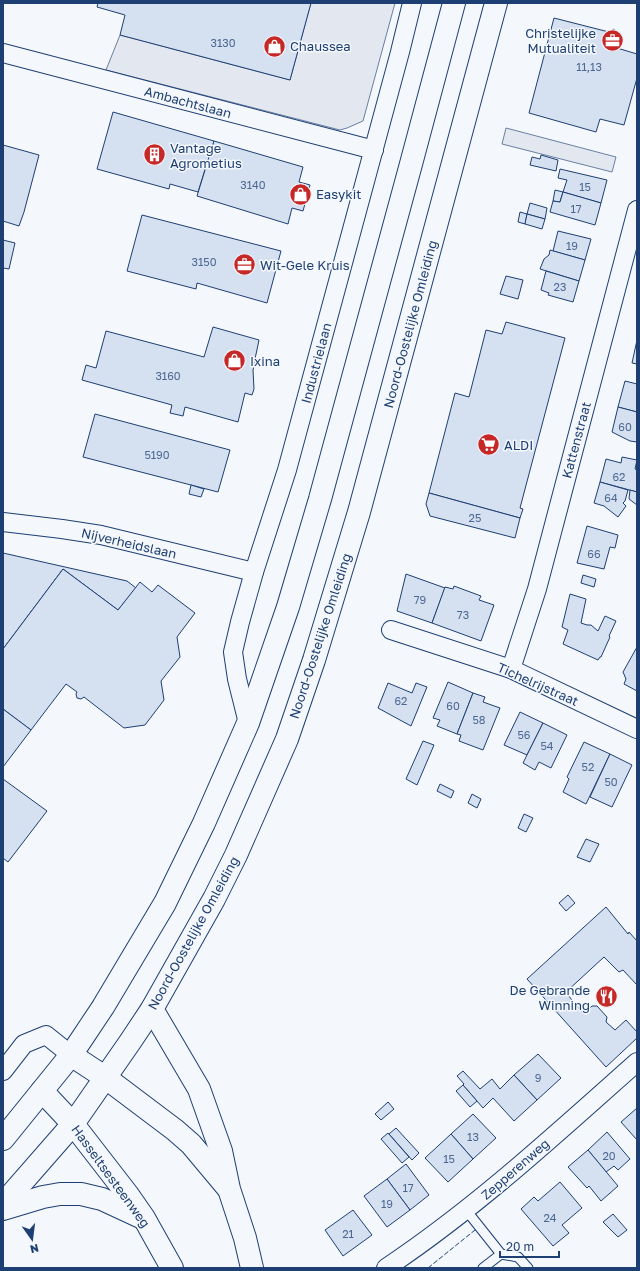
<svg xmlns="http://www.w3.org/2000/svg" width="640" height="1271" font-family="'Golos Text',sans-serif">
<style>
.parking{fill:#e3e8f0;stroke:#687fa3}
.building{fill:#d5e0f0;stroke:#1d3f73}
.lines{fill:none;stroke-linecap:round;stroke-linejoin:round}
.lane-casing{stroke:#1d3f73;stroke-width:11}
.street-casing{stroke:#1d3f73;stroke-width:20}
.secondary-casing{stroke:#1d3f73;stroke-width:24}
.primary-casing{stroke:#1d3f73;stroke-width:24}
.lane{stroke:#f4f7fb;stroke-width:9}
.street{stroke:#f4f7fb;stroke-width:18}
.secondary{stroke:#f4f7fb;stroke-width:22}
.primary{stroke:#f4f7fb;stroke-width:22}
.fence{stroke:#1d3f73;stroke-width:1;stroke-dasharray:5 2;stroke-linecap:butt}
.labels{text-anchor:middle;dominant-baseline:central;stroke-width:3;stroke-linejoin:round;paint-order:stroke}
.number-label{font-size:11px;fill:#4b6792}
.poi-label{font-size:13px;fill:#1d3f73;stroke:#f4f7fb;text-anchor:start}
.street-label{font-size:13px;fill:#1d3f73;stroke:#f4f7fb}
</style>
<rect width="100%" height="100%" fill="#f4f7fb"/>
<g class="parking">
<path d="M311 3H395L363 121 347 128 340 130 106 70 120 35 290 80Z"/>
<path d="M506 128 616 157 612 172 502 144Z"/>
</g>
<g class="building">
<path d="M98 3H311L290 80 120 35 125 15 97 7Z"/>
<path d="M554 18 609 32 614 29 621 44 617 46V48L637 54V78L624 125 600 119 596 132 529 113Z"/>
<path d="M113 112 214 141 198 192 170 184 169 189 97 169Z"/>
<path d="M214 141 303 167 299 182 310 185 303 211 292 208 288 224 197 196Z"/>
<path d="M3 145 39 155 24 212 19 226 3 221Z"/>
<path d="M541 155 558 160 556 171 530 165 532 157 540 159Z"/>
<path d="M560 169 607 180 601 203 563 192 567 180 558 178Z"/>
<path d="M555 190 563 192 560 202 553 201Z"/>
<path d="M563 192 601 203 595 225 550 212 553 201 560 202Z"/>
<path d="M530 203 547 208 545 219 527 214Z"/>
<path d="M520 212 527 214 525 224 518 222Z"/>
<path d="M527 214 545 219 542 229 525 224Z"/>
<path d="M142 215 281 251 267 303 197 283 196 289 127 271Z"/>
<path d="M558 231 591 239 585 260 553 251Z"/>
<path d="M3 240 15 243 9 269 3 268Z"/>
<path d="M550 250 585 260 579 281 540 269 544 259 549 255Z"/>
<path d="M546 271 579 281 573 302 548 295 549 293 541 290Z"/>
<path d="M506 276 523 280 518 299 500 294Z"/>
<path d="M506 322 565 338 520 508 523 509 520 518 429 493 455 393 469 397 486 330 502 334Z"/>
<path d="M213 327 259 340 255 359H256L253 370 254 389 252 395 245 393 238 422 185 407 183 416 170 413 172 405 82 380 86 365 96 368 106 331 204 357Z"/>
<path d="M637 340V364L632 363Z"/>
<path d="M625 381 637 384V412L618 407Z"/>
<path d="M618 407 637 412V442L630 441 612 432Z"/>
<path d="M95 414 230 450 218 492 83 457Z"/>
<path d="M622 457 637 460 635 469 637 470V492L600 482 606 459 621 463Z"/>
<path d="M600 482 628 490 625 501 623 503 626 506 618 517 604 506 594 503Z"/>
<path d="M191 485 204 489 201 497 189 494Z"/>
<path d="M630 490 637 492V505L629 499Z"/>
<path d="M429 493 520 518 515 538 430 516 426 504Z"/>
<path d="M587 526 618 535 615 548 610 547 604 569 577 563Z"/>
<path d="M3 553 127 581 136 588 118 610 63 569 3 649Z"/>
<path d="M63 569 118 610 140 582 152 592 158 585 195 613 177 637 180 657 161 681 164 700 145 725 124 728 84 697 81 699 77 698 76 694 77 692 66 684 31 730 3 709V649Z"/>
<path d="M406 574 445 588 432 623 397 611Z"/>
<path d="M583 575 596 579 594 587 581 583Z"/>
<path d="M454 586 481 596 479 600 494 605 481 641 432 623 445 587 453 589Z"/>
<path d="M570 594 586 599 581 623 587 625H591L598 631 605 616 616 621 609 636 610 637 601 657H600L598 660 563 644 568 630 562 627Z"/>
<path d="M637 647V691L624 684 626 679 623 672Z"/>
<path d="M448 682 473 693 457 734 437 726 440 720 433 718Z"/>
<path d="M388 683 412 693 416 683 427 687 411 726 378 708Z"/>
<path d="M473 693 485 697 483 702 500 708 483 750 459 741 461 735 457 734Z"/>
<path d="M3 709 31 730 3 767Z"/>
<path d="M520 712 543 723 527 755 504 745Z"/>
<path d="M543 723 567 735 551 768 539 762 535 770 523 763Z"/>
<path d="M423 741 434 745 417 785 406 779Z"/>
<path d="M584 742 610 754 586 804 563 792 569 779 567 777Z"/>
<path d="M610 754 632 765 612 807 590 797Z"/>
<path d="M3 779 47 811 8 862 3 858Z"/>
<path d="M440 784 454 791 451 798 437 791Z"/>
<path d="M472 794 481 799 477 808 468 803Z"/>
<path d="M524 814 533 818 526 832 518 828Z"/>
<path d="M586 839 599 844 590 862 577 857Z"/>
<path d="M568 895 575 903 566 911 559 903Z"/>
<path d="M606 907 628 934 629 932 637 941V985L623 970 619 972 604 957 566 992 574 1003 584 1014 592 1006H597L607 1017 606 1022 615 1030 626 1020 637 1032V1038L606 1067 527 979Z"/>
<path d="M538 1054 561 1078 537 1100 514 1075Z"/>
<path d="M463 1071 480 1089 492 1079 500 1089 514 1075 537 1100 514 1121 493 1098 483 1108 463 1085 464 1084 457 1076Z"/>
<path d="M463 1085 477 1101 470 1107 456 1091Z"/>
<path d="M388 1102 394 1109 381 1120 375 1114Z"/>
<path d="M637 1108V1140L621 1122Z"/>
<path d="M473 1114 496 1138 473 1159 451 1134Z"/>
<path d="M396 1128 419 1153 412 1160 389 1134Z"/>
<path d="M607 1132 630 1159 618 1170 614 1166 606 1172 588 1150Z"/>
<path d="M388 1133 409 1157 402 1163 381 1139Z"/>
<path d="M451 1134 473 1159 448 1182 425 1158Z"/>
<path d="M588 1150 618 1186 601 1201 589 1186 587 1188 568 1167Z"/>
<path d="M406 1164 429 1195 410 1210 387 1179Z"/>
<path d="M387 1179 410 1210 387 1227 364 1196Z"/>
<path d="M560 1182 582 1208 562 1225 569 1233 553 1246 521 1209 534 1197 538 1201Z"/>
<path d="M353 1210 372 1235 343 1256 325 1230Z"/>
<path d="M613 1214 627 1230 618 1237 603 1222Z"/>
</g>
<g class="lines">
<defs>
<g id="lane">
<path d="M466 1210 501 1254 518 1257 528 1268"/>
<path d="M483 1268 501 1254"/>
</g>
<g id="street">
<path d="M3 53 374 150"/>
<path d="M3 522 62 529 101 535 254 572"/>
<path d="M391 630 511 669 637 729"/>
<path d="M511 669 537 589 637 210"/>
<path d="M248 723 237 679 233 652 240 622 254 572 287 470 400 52 412 3"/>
<path d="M3 1071 24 1044 46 1035 71 1055"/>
<path d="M386 1268C476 1208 556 1134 637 1062"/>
</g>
<g id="secondary">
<path d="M152 1009 199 1089 221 1151 229 1189 245 1238 252 1268"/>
<path d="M71 1055 106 1078 175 1130 191 1144 227 1187"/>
<path d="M42 1091 73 1124 128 1195 144 1218 172 1268"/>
<path d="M3 1209 43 1197 60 1194H81L102 1199 143 1218"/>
</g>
<g id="primary">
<path d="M3 1139 71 1055 103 1007 165 903 204 823 248 723 288 607 320 499 411 164 454 3"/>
<path d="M3 1204 73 1124 130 1042 152 1009 214 899 236 855 287 739 314 660 359 512 496 3"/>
</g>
</defs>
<use href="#lane" class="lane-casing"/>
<use href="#street" class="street-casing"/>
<use href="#secondary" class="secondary-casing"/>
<use href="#primary" class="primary-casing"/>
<use href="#lane" class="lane"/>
<use href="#street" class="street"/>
<use href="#secondary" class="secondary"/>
<use href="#primary" class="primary"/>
<path class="fence" d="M428 1268 475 1230"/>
</g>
<defs>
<symbol id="office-disc" viewBox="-11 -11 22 22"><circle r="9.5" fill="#c62828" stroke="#f4f7fb"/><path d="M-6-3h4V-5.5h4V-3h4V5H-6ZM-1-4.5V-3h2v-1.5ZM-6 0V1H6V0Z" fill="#fff"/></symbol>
<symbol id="shop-disc" viewBox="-11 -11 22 22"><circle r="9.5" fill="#c62828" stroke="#f4f7fb"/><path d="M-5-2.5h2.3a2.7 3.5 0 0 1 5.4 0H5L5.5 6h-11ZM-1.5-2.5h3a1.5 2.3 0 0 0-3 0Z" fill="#fff"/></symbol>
<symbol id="building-disc" viewBox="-11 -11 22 22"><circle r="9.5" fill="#c62828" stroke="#f4f7fb"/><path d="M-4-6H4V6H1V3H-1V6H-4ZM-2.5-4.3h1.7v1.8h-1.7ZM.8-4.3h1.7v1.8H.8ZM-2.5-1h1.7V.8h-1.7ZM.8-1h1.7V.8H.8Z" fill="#fff"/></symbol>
<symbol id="supermarket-disc" viewBox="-11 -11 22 22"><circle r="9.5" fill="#c62828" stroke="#f4f7fb"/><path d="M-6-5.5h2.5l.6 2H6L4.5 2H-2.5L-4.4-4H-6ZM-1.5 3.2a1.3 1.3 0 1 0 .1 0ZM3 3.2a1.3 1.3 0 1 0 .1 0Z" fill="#fff"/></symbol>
<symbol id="restaurant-disc" viewBox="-11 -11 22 22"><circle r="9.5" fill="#c62828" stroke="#f4f7fb"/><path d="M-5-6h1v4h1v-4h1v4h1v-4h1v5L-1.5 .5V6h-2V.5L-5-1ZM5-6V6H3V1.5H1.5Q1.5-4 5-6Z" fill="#fff"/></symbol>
</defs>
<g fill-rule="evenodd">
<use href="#office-disc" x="600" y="28" width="25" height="25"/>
<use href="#shop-disc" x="262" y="34" width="25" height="25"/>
<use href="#building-disc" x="142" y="142" width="25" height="25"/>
<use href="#shop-disc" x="288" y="182" width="25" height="25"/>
<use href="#office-disc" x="232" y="252" width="25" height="25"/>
<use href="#shop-disc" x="222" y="348" width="25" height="25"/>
<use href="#supermarket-disc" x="476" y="432" width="25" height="25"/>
<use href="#restaurant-disc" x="594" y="984" width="25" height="25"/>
</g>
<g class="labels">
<g class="number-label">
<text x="223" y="42">3130</text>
<text x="589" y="66">11,13</text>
<text x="253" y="184">3140</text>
<text x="585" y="186">15</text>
<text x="576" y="208">17</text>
<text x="572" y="245">19</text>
<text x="204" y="261">3150</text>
<text x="560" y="286">23</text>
<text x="168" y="375">3160</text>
<text x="625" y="426">60</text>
<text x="157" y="454">5190</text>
<text x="619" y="476">62</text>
<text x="611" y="497">64</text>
<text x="475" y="517">25</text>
<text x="594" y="553">66</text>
<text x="420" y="599">79</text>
<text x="463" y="614">73</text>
<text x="401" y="700">62</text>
<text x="453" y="705">60</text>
<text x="479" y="719">58</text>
<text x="524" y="734">56</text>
<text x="547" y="745">54</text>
<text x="588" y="766">52</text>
<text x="611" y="781">50</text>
<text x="538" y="1077">9</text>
<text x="473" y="1136">13</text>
<text x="609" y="1155">20</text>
<text x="449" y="1158">15</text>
<text x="408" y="1187">17</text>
<text x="387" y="1203">19</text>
<text x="550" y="1217">24</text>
<text x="348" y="1233">21</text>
</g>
<g class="poi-label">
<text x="596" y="33" text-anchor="end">Christelijke<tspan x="596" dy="15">Mutualiteit</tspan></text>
<text x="290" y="46">Chaussea</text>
<text x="170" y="148">Vantage<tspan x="170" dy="15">Agrometius</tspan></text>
<text x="316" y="194">Easykit</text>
<text x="260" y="265">Wit-Gele Kruis</text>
<text x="250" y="361">Ixina</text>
<text x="504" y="445">ALDI</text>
<text x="590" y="990" text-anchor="end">De Gebrande<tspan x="590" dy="15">Winning</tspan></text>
</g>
<g class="street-label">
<text transform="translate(188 102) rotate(15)">Ambachtslaan</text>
<text transform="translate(410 324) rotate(-75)">Noord-Oostelijke Omleiding</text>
<text transform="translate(316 363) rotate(-75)">Industrielaan</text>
<text transform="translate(576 440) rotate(-75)">Kattenstraat</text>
<text transform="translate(129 543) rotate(13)">Nijverheidslaan</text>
<text transform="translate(320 636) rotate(-72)">Noord-Oostelijke Omleiding</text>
<text transform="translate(538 684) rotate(24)">Tichelrijstraat</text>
<text transform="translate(193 933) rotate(-61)">Noord-Oostelijke Omleiding</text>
<text transform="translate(515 1169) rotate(-41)">Zepperenweg</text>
<text transform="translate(111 1176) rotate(54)">Hasseltsesteenweg</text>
</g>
</g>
<rect width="640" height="1271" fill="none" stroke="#1d3f73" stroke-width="8"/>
<g transform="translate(32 1239) rotate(166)" stroke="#f4f7fb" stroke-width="3" paint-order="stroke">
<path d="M0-3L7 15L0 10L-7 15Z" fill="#1d3f73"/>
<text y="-6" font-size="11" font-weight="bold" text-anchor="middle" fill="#1d3f73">N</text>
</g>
<path d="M500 1251v6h59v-6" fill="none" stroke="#1d3f73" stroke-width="2"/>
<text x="506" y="1251" font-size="12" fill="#1d3f73" stroke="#f4f7fb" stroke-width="3" paint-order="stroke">20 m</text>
</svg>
